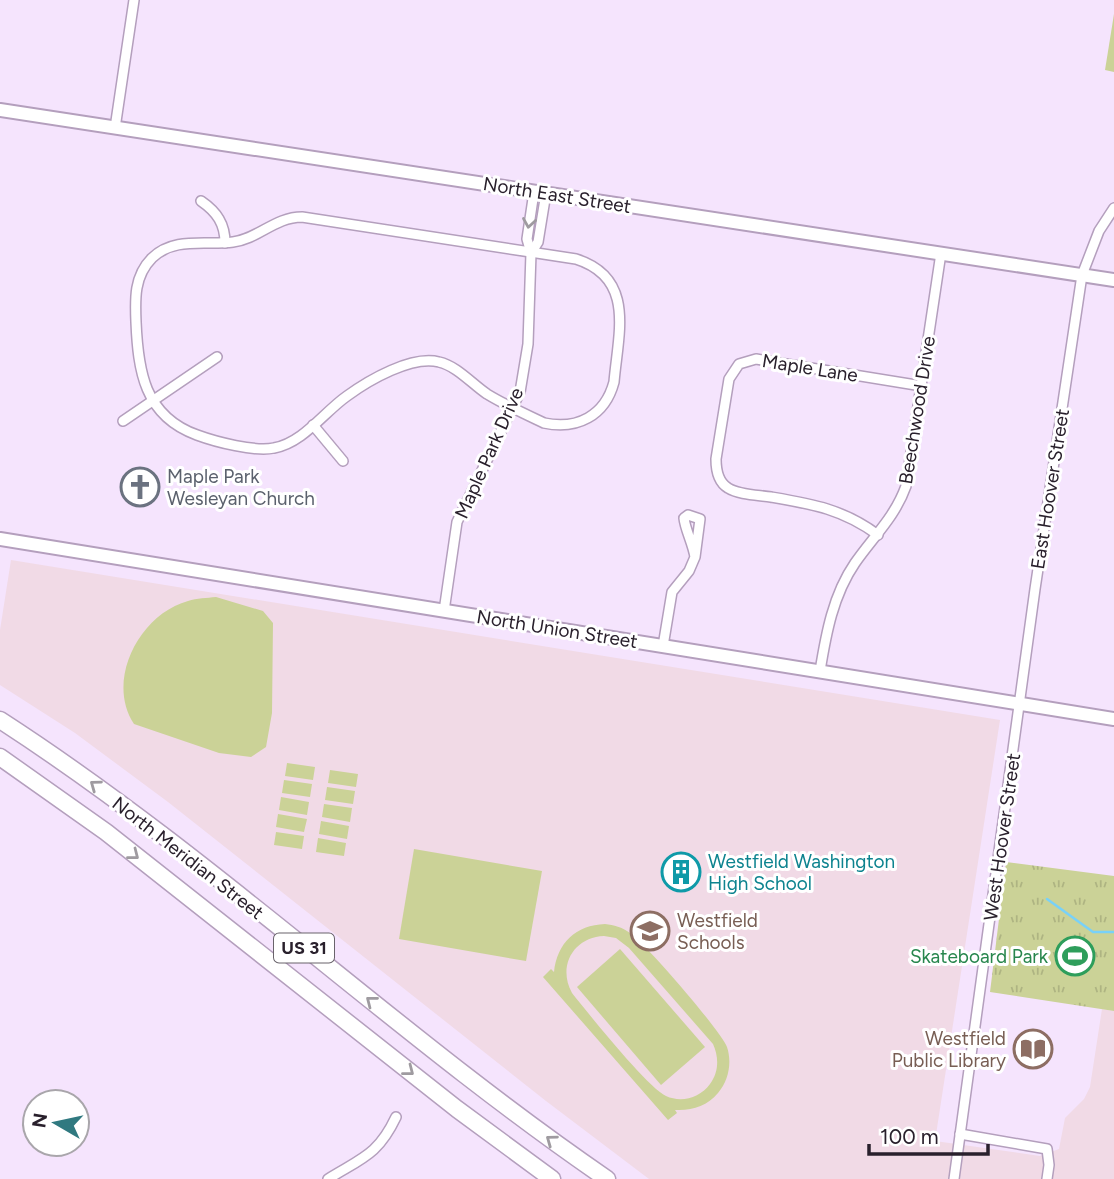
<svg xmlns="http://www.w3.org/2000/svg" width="1114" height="1179" font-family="Figtree,sans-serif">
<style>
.education{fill:#f1dae6}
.park{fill:url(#park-tufts)}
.pitch{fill:#cbd297;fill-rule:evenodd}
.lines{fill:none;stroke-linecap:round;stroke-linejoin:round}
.stream{stroke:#78d1f8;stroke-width:2.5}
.street-casing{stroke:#b49fbd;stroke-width:12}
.secondary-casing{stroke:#b49fbd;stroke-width:16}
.highway-casing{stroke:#b49fbd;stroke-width:19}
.street{stroke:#fff;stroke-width:9}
.secondary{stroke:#fff;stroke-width:12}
.highway{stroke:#fff;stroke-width:16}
.oneway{stroke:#9f9ba0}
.labels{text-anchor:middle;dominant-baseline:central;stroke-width:6;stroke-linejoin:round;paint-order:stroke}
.shield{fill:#fff;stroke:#69636b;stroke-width:2}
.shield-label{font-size:18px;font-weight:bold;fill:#29202c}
.street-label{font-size:19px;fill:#29202c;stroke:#fff}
.worship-label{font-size:19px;fill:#5b616d;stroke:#fff;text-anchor:start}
.culture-label{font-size:19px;fill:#0d838f;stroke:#fff;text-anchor:start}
.education-label{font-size:19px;fill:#785e54;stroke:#fff;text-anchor:start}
.leisure-label{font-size:19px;fill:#27864d;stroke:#fff;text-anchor:end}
</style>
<defs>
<pattern id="park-tufts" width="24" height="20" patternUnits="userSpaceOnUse" patternTransform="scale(1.75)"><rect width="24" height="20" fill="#cbd297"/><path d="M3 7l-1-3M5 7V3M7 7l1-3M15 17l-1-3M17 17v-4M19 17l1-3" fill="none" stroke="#aeb482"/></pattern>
</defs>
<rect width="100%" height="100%" fill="#f5e4fd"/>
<path class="education" d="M11 560 1000 720 935 1141 1040 1156 1059 1149 1065 1118 1084 1099 1090 1087 1102 1009 1114 1011V1179H649L546 1101 168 802 75 733 0 685V630Z"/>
<g class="park">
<path d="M1114 14V72L1105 70Z"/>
<path d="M1006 862 1114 876V1011L990 992Z"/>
</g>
<g class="pitch">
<path d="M216 597 263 611 273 623 272 713 266 747 251 757 219 753 134 724C105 680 140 614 188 601 197 598 207 598 216 597Z"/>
<path d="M287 763 315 767 313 780 285 776Z"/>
<path d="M330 770 358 774 356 787 328 783Z"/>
<path d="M284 780 312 784 310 797 282 793Z"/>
<path d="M327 787 355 791 353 804 325 800Z"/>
<path d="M281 797 309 802 307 815 279 810Z"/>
<path d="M324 804 352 808 350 822 322 817Z"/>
<path d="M278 814 307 819 304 832 276 827Z"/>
<path d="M321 821 349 826 347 839 319 834Z"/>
<path d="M276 832 304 836 302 849 274 845Z"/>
<path d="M318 838 346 843 344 856 316 852Z"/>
<path d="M414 849 542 871 526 961 399 939Z"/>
<path d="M605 924C614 925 622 927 630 933 646 944 721 1031 727 1047 732 1062 729 1080 718 1093 707 1106 692 1111 675 1110L677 1113 668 1120 543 977 551 969 554 972C557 943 576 925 605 924ZM604 936 616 938 629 948 713 1044C719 1057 719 1072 710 1084 700 1098 681 1103 666 1096 647 1087 588 1013 572 993 557 966 574 937 604 936Z"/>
<path d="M1075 938 1093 968 1078 979 1059 947Z"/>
<path d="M620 949 705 1047 661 1085 577 987Z"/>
</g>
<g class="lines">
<path class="stream" d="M1047 899 1093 932H1114"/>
<defs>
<g id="street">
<path d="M115 128 134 0"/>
<path d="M201 201C217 212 225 224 225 243"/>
<path d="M302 217 576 259C636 278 618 334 614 382 605 416 577 430 544 423 525 414 505 405 487 394 472 384 457 366 439 362 412 355 369 380 347 396 324 412 303 443 274 448 255 452 216 442 197 435 144 416 138 370 136 322 135 299 134 276 152 258 175 236 206 246 233 242 258 239 275 217 302 217Z"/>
<path d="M531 253 538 242 546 193"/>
<path d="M123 421 217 357"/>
<path d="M313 425 343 461"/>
<path d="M878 535C843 509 812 504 771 497 758 495 739 495 728 488 718 482 716 470 716 459L729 379 739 364 756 359 922 386"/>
<path d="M444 611 457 522 520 392 528 344 531 253 527 239 534 192"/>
<path d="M663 646 672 592 689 571 695 557 700 519 688 515 684 518C685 529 693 544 695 557"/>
<path d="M820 671C826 634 833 595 855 563 873 537 895 517 906 486L941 253"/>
<path d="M960 1134 1047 1149 1049 1165 1047 1179"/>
<path d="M328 1179C362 1158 378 1155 396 1117"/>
<path d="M954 1179 1035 589 1082 275 1099 231 1114 208"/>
</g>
<g id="secondary">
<path d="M0 110 1114 280"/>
<path d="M0 539 1114 719"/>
</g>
<g id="highway">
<path d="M0 720C212 857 398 1036 607 1179"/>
<path d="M0 757 106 832 457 1109 552 1179"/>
</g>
</defs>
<use href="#street" class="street-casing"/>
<use href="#secondary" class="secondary-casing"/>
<use href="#highway" class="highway-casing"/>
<use href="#street" class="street"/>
<use href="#secondary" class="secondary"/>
<use href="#highway" class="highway"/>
</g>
<defs><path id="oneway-chevron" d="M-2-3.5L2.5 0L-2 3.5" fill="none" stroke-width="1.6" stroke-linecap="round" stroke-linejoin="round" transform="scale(1.75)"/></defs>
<g class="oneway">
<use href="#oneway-chevron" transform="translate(529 223) rotate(99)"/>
<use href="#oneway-chevron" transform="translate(95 785) rotate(-144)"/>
<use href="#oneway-chevron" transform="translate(134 855) rotate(38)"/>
<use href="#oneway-chevron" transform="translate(371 1001) rotate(-142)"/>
<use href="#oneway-chevron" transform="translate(409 1071) rotate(38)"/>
<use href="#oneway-chevron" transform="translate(551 1140) rotate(-144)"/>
</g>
<defs>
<symbol id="church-ring" viewBox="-11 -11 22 22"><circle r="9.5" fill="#fff" stroke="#6b7280" stroke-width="1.5"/><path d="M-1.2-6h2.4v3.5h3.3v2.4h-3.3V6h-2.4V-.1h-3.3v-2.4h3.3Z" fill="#6b7280"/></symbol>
<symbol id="building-ring" viewBox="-11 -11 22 22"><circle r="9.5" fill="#fff" stroke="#0f9aa8" stroke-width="1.5"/><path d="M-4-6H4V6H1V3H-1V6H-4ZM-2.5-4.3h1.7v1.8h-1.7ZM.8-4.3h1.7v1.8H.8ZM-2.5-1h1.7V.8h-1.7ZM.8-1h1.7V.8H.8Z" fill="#0f9aa8"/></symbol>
<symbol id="school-ring" viewBox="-11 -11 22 22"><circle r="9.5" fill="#fff" stroke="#8d6e63" stroke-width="1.5"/><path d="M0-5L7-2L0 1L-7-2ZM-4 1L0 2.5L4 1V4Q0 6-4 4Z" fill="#8d6e63"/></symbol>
<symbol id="stadium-ring" viewBox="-11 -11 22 22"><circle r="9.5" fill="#fff" stroke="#2e9e5b" stroke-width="1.5"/><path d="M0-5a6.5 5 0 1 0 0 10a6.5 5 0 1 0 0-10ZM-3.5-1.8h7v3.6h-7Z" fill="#2e9e5b"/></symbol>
<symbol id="library-ring" viewBox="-11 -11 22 22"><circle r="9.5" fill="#fff" stroke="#8d6e63" stroke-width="1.5"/><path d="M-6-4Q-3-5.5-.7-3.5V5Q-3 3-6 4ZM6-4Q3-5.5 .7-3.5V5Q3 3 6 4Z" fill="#8d6e63"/></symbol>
</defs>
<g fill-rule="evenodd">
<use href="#church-ring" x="118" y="465" width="44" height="44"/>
<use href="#building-ring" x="659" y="850" width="44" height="44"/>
<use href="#school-ring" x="628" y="909" width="44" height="44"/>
<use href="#stadium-ring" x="1053" y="934" width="44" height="44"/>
<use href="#library-ring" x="1011" y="1027" width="44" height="44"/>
</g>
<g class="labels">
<rect class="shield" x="274" y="933.5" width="60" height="29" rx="5"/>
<g class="shield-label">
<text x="304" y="948">US 31</text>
</g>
<g class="street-label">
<text transform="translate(557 195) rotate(9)">North East Street</text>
<text transform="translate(810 368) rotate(9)">Maple Lane</text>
<text transform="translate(917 410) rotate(-81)">Beechwood Drive</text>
<text transform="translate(489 453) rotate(-66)">Maple Park Drive</text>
<text transform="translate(1050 489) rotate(-81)">East Hoover Street</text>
<text transform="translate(557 629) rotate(9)">North Union Street</text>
<text transform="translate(1002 837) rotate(-82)">West Hoover Street</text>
<text transform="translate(188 858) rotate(38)">North Meridian Street</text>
</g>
<g class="worship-label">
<text x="167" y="476">Maple Park<tspan x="167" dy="22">Wesleyan Church</tspan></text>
</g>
<g class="culture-label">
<text x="708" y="861">Westfield Washington<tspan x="708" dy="22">High School</tspan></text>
</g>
<g class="education-label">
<text x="677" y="920">Westfield<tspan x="677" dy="22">Schools</tspan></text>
<text x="1006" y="1038" text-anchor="end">Westfield<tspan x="1006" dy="22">Public Library</tspan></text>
</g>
<g class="leisure-label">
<text x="1048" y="956">Skateboard Park</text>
</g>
</g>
<g transform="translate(56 1123) rotate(279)"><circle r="33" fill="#ffffff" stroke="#a9a6ab" stroke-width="2"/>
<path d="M0-5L12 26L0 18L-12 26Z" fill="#307980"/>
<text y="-10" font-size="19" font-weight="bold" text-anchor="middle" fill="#29202c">N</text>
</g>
<path d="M869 1144v10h119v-10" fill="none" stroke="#29202c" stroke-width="3.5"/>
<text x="880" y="1144" font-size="21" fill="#29202c" stroke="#ffffff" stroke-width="5" paint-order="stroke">100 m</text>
</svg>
